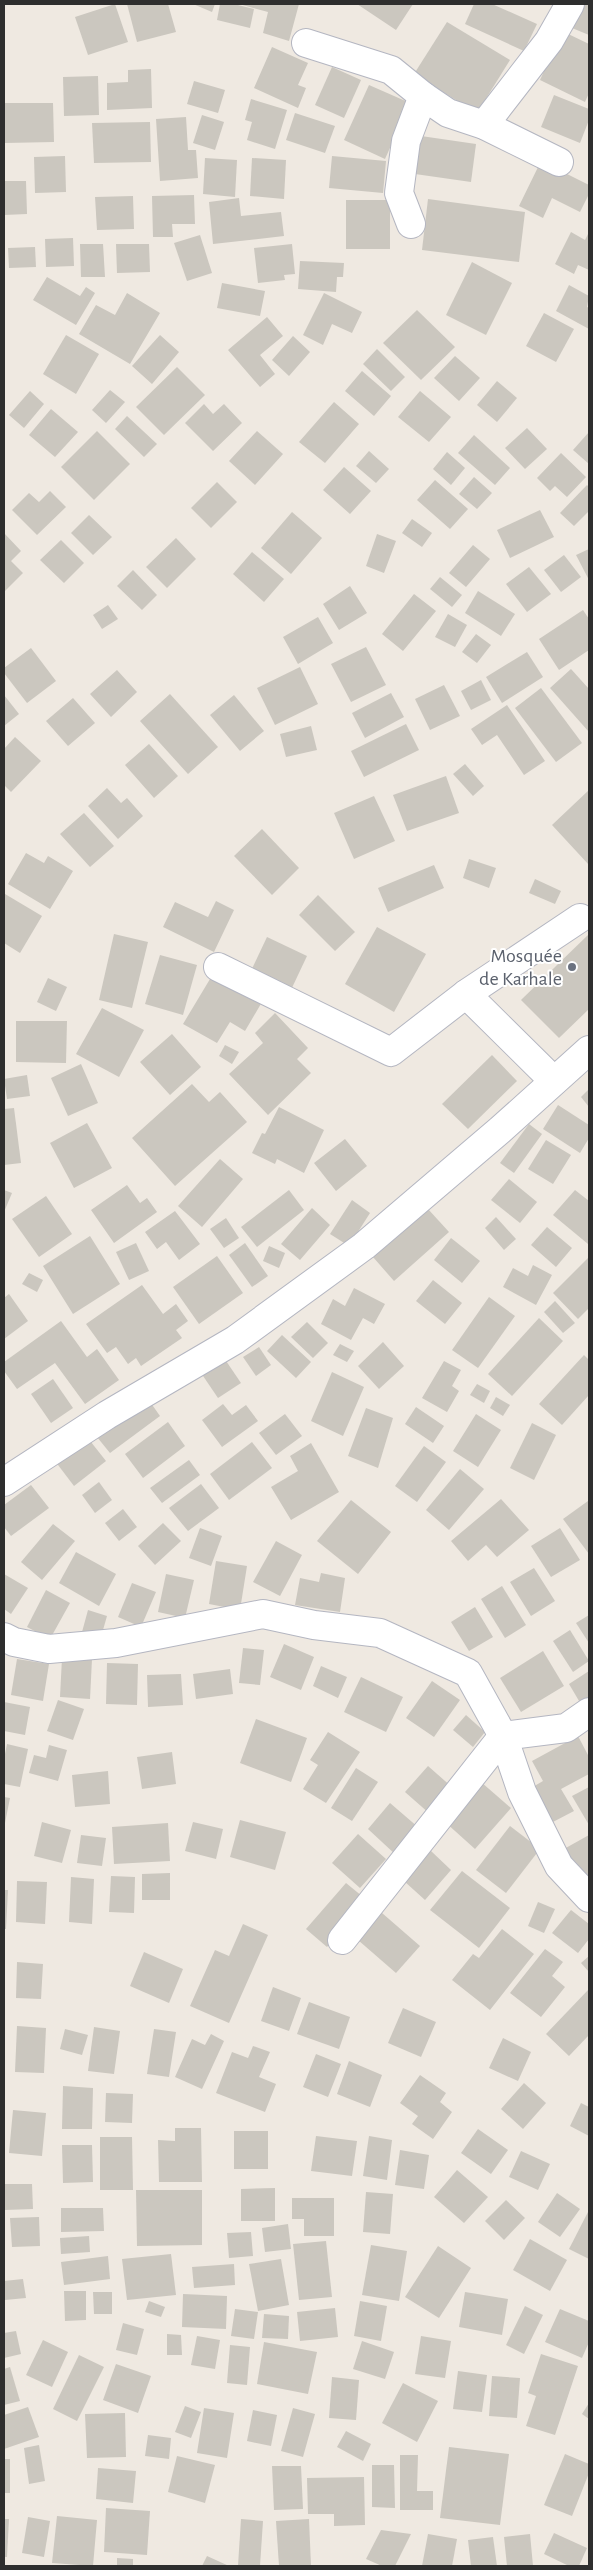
<svg xmlns="http://www.w3.org/2000/svg" width="593" height="2570" font-family="'Alegreya Sans',sans-serif">
<style>
.building{fill:#cbc7bf}
.lines{fill:none;stroke-linecap:round;stroke-linejoin:round}
.minor-casing{stroke:#b4b6c1;stroke-width:30}
.minor{stroke:#fff;stroke-width:28}
.worship-dot{fill:#6b7280;stroke:#fff;stroke-width:2}
.labels{text-anchor:middle;dominant-baseline:central;stroke-width:4;stroke-linejoin:round;paint-order:stroke}
.worship-label{font-size:20px;fill:#5b616d;stroke:#fff;text-anchor:end}
</style>
<rect width="100%" height="100%" fill="#efe9e1"/>
<g class="building">
<path d="M115 4 128 42 88 55 75 17Z"/>
<path d="M127 4H168L176 32 137 42Z"/>
<path d="M193 4H215L212 12Z"/>
<path d="M220 4H234L254 9 250 28 217 20Z"/>
<path d="M239 4H299L289 41 263 33 268 12Z"/>
<path d="M357 4H413L396 30Z"/>
<path d="M474 4H492L537 24 524 51 465 24Z"/>
<path d="M582 4H589V35L572 28Z"/>
<path d="M447 22 510 60 477 113 414 74Z"/>
<path d="M562 31 589 44V93L585 102 540 80Z"/>
<path d="M272 47 308 63 298 85 306 88 298 108 254 88Z"/>
<path d="M332 67 361 80 344 118 315 105Z"/>
<path d="M151 69 152 108 107 110V83L128 82V70Z"/>
<path d="M98 76 99 115 64 116 63 77Z"/>
<path d="M194 81 225 90 218 113 187 104Z"/>
<path d="M369 85 410 103 385 159 344 140Z"/>
<path d="M554 95 589 109V120L580 143 541 127Z"/>
<path d="M251 99 287 110 275 149 247 140 252 122 245 120Z"/>
<path d="M4 103H53L54 142 5 143Z"/>
<path d="M295 113 335 126 325 153 286 140Z"/>
<path d="M202 115 224 122 215 150 193 143Z"/>
<path d="M186 117 188 150H196L198 178 160 181 156 119Z"/>
<path d="M150 122 151 162 94 163 92 123Z"/>
<path d="M421 136 476 144 471 182 415 174Z"/>
<path d="M65 156 66 192 35 193 34 157Z"/>
<path d="M332 156 386 161 383 193 329 188Z"/>
<path d="M205 158 237 160 235 197 203 194Z"/>
<path d="M252 158 286 160 284 199 250 196Z"/>
<path d="M541 161 589 185V194L580 212 552 198 543 218 519 206Z"/>
<path d="M4 181H26L27 214 4 215Z"/>
<path d="M194 195 195 224H172L173 237H153L152 196Z"/>
<path d="M133 196 134 229 97 230 95 197Z"/>
<path d="M239 198 241 216 281 212 284 236 213 244 209 202Z"/>
<path d="M428 199 525 212 519 262 422 250Z"/>
<rect x="346" y="200" width="44" height="49"/>
<path d="M571 232 585 240 589 232V270L578 265 574 274 555 264Z"/>
<path d="M200 235 212 273 187 281 174 243Z"/>
<path d="M73 238 74 266 46 267 45 239Z"/>
<path d="M80 244H103L105 277H81Z"/>
<path d="M116 244H149L150 272 117 273Z"/>
<path d="M292 244 295 274 284 275 285 280 258 283 254 248Z"/>
<path d="M35 247 36 267 9 268 8 248Z"/>
<path d="M300 261 344 263 343 277H337L336 292 298 289Z"/>
<path d="M472 262 512 283 486 335 446 315Z"/>
<path d="M47 277 80 296 86 287 95 293 76 325 33 300Z"/>
<path d="M222 283 265 291 260 316 217 308Z"/>
<path d="M569 285 589 296 587 307 589 308V329L556 311Z"/>
<path d="M127 293 160 313 130 364 79 334 96 305 115 315Z"/>
<path d="M324 293 362 312 352 333 332 324 323 345 303 335Z"/>
<path d="M417 310 455 347 421 380 383 343Z"/>
<path d="M544 313 574 329 556 362 526 346Z"/>
<path d="M267 317 283 336 260 355 275 374 260 387 228 350Z"/>
<path d="M66 335 99 354 76 394 43 374Z"/>
<path d="M160 335 179 352 152 384 132 366Z"/>
<path d="M293 336 310 352 289 376 272 360Z"/>
<path d="M377 349 405 377 391 391 363 364Z"/>
<path d="M455 356 480 378 459 401 434 378Z"/>
<path d="M177 367 205 395 164 435 136 407Z"/>
<path d="M362 371 391 396 374 416 345 391Z"/>
<path d="M497 381 517 398 497 422 477 405Z"/>
<path d="M110 390 125 402 106 423 92 410Z"/>
<path d="M30 391 44 404 24 428 9 415Z"/>
<path d="M420 391 451 417 429 442 398 417Z"/>
<path d="M334 402 359 424 325 463 299 442Z"/>
<path d="M204 404 213 414 224 404 242 423 213 451 185 423Z"/>
<path d="M51 409 78 432 55 457 29 435Z"/>
<path d="M127 416 157 444 144 457 115 429Z"/>
<path d="M527 428 547 449 525 469 505 448Z"/>
<path d="M97 431 130 464 94 500 61 467Z"/>
<path d="M257 431 283 454 255 485 229 461Z"/>
<path d="M589 432V464L573 450Z"/>
<path d="M474 435 510 468 495 485 458 453Z"/>
<path d="M369 451 389 469 376 483 356 466Z"/>
<path d="M447 452 465 468 451 485 433 469Z"/>
<path d="M561 453 586 477 567 497 555 486 550 491 537 478Z"/>
<path d="M344 467 371 491 350 514 323 490Z"/>
<path d="M474 477 492 493 477 509 459 494Z"/>
<path d="M435 480 468 509 450 529 417 500Z"/>
<path d="M217 482 237 502 211 528 191 508Z"/>
<path d="M587 485 589 487V511L574 526 560 513Z"/>
<path d="M50 491 66 507 37 535 12 510 29 493 39 502Z"/>
<path d="M540 510 554 537 510 558 497 530Z"/>
<path d="M292 512 322 538 291 574 261 548Z"/>
<path d="M89 515 112 537 93 555 71 533Z"/>
<path d="M412 519 432 533 422 547 402 533Z"/>
<path d="M4 533 21 551 11 561 23 573 4 592Z"/>
<path d="M377 534 396 541 384 573 366 566Z"/>
<path d="M176 538 196 559 167 588 146 567Z"/>
<path d="M61 540 84 563 64 583 40 560Z"/>
<path d="M473 545 490 559 466 587 449 573Z"/>
<path d="M589 549V580L576 555Z"/>
<path d="M252 552 284 579 264 602 233 574Z"/>
<path d="M564 555 581 577 561 592 544 570Z"/>
<path d="M529 567 551 594 527 612 506 584Z"/>
<path d="M133 570 157 595 142 610 117 586Z"/>
<path d="M440 577 462 595 452 607 430 589Z"/>
<path d="M350 586 367 613 339 630 323 604Z"/>
<path d="M478 591 515 614 501 636 465 613Z"/>
<path d="M414 594 436 611 403 651 382 634Z"/>
<path d="M108 605 118 619 102 629 93 615Z"/>
<path d="M583 610 589 619V650L559 670 539 639Z"/>
<path d="M448 614 467 625 455 647 435 637Z"/>
<path d="M318 617 333 643 298 664 283 637Z"/>
<path d="M476 634 491 645 477 663 462 652Z"/>
<path d="M366 647 386 685 351 702 331 664Z"/>
<path d="M31 648 56 681 27 703 4 673V668Z"/>
<path d="M527 652 543 677 502 703 486 677Z"/>
<path d="M300 667 318 704 275 725 257 688Z"/>
<path d="M571 669 589 689V732L550 688Z"/>
<path d="M117 670 137 692 111 717 90 694Z"/>
<path d="M481 680 491 700 471 710 461 691Z"/>
<path d="M444 685 460 716 430 730 415 699Z"/>
<path d="M541 688 582 743 556 762 515 708Z"/>
<path d="M391 693 404 717 365 738 352 713Z"/>
<path d="M170 694 218 747 188 774 140 721Z"/>
<path d="M4 695 19 714 4 726Z"/>
<path d="M234 695 264 731 240 751 210 715Z"/>
<path d="M73 698 95 723 68 746 46 721Z"/>
<path d="M507 705 545 761 524 775 497 735 482 745 471 729Z"/>
<path d="M406 724 419 750 364 777 351 751Z"/>
<path d="M311 726 317 750 286 757 280 734Z"/>
<path d="M15 737 41 761 11 792 4 785V749Z"/>
<path d="M149 744 178 776 154 798 125 765Z"/>
<path d="M465 764 484 786 473 796 453 774Z"/>
<path d="M446 776 459 813 407 831 393 795Z"/>
<path d="M107 788 121 803 127 798 143 816 118 839 88 806Z"/>
<path d="M589 790V865L552 825Z"/>
<path d="M374 796 395 841 354 859 334 813Z"/>
<path d="M84 813 114 846 90 867 60 834Z"/>
<path d="M262 829 299 868 272 895 234 856Z"/>
<path d="M26 853 44 863 48 856 73 871 50 909 8 884Z"/>
<path d="M469 859 496 868 489 888 463 878Z"/>
<path d="M434 865 444 888 388 912 378 888Z"/>
<path d="M535 879 561 891 555 904 529 893Z"/>
<path d="M5 894 42 916 20 953 4 943Z"/>
<path d="M318 895 355 932 335 951 299 915Z"/>
<path d="M216 901 234 910 214 952 163 927 175 902 208 917Z"/>
<path d="M377 927 426 954 394 1012 345 984Z"/>
<path d="M114 934 148 942 132 1008 99 1000Z"/>
<path d="M589 934V1009L559 1038 521 1000Z"/>
<path d="M267 937 307 956 290 992 250 973Z"/>
<path d="M160 955 197 965 183 1015 145 1004Z"/>
<path d="M213 974 262 1002 245 1031 230 1022 217 1043 183 1024Z"/>
<path d="M48 978 67 987 56 1011 37 1002Z"/>
<path d="M102 1008 144 1030 119 1077 76 1054Z"/>
<path d="M275 1013 308 1048 297 1059 311 1073 268 1115 229 1074 263 1043 255 1033Z"/>
<path d="M16 1021H67L66 1063 16 1062Z"/>
<path d="M172 1034 201 1067 170 1095 140 1062Z"/>
<path d="M225 1045 239 1052 232 1064 219 1056Z"/>
<path d="M492 1055 517 1081 468 1129 442 1104Z"/>
<path d="M81 1064 98 1103 68 1116 51 1078Z"/>
<path d="M27 1075 30 1096 7 1099 4 1079Z"/>
<path d="M192 1084 209 1102 220 1092 247 1122 175 1186 132 1138Z"/>
<path d="M589 1089V1107L581 1097Z"/>
<path d="M558 1105 589 1125V1138L580 1153 543 1129Z"/>
<path d="M279 1107 324 1130 304 1173 277 1159 275 1164 252 1153 262 1133 265 1134Z"/>
<path d="M14 1108 21 1163 4 1165V1109Z"/>
<path d="M87 1123 112 1168 74 1188 50 1143Z"/>
<path d="M529 1124 542 1134 514 1173 500 1163Z"/>
<path d="M345 1139 367 1166 336 1191 314 1163Z"/>
<path d="M546 1140 571 1155 553 1184 528 1169Z"/>
<path d="M220 1159 243 1179 202 1227 178 1206Z"/>
<path d="M509 1179 537 1202 520 1223 491 1200Z"/>
<path d="M127 1185 140 1203 147 1198 157 1212 114 1243 91 1210Z"/>
<path d="M4 1190 12 1193 4 1212Z"/>
<path d="M289 1190 304 1210 257 1247 241 1227Z"/>
<path d="M575 1190 589 1201 588 1244 553 1215Z"/>
<path d="M46 1196 72 1234 39 1257 12 1219Z"/>
<path d="M352 1200 370 1213 349 1246 330 1234Z"/>
<path d="M312 1208 330 1225 300 1260 281 1244Z"/>
<path d="M428 1209 449 1232 394 1281 373 1257Z"/>
<path d="M175 1211 200 1244 179 1260 166 1242 157 1249 145 1232Z"/>
<path d="M496 1217 516 1239 504 1250 485 1228Z"/>
<path d="M226 1218 239 1238 224 1248 210 1229Z"/>
<path d="M547 1227 572 1248 556 1267 531 1245Z"/>
<path d="M90 1236 120 1284 73 1314 43 1266Z"/>
<path d="M451 1238 480 1261 462 1283 434 1260Z"/>
<path d="M136 1243 149 1271 129 1280 116 1252Z"/>
<path d="M245 1243 268 1276 252 1287 229 1255Z"/>
<path d="M269 1246 285 1253 279 1268 263 1261Z"/>
<path d="M217 1256 243 1293 199 1324 173 1287Z"/>
<path d="M589 1257V1308L578 1319 553 1293Z"/>
<path d="M533 1265 552 1275 536 1305 503 1287 513 1268 528 1276Z"/>
<path d="M29 1273 43 1280 37 1292 22 1284Z"/>
<path d="M433 1280 462 1303 445 1324 416 1301Z"/>
<path d="M142 1285 163 1314 176 1304 188 1321 176 1330 182 1338 141 1366 136 1358 128 1364 116 1347 107 1353 86 1324Z"/>
<path d="M354 1288 385 1304 374 1324 363 1318 351 1340 321 1324 333 1299 345 1306Z"/>
<path d="M9 1294 28 1321 4 1339V1298Z"/>
<path d="M489 1297 515 1316 478 1368 452 1350Z"/>
<path d="M555 1301 575 1323 563 1333 544 1312Z"/>
<path d="M539 1318 563 1341 512 1396 488 1374Z"/>
<path d="M61 1321 87 1357 97 1349 119 1380 85 1404 55 1363 17 1389 4 1371V1362Z"/>
<path d="M307 1322 328 1343 313 1358 291 1337Z"/>
<path d="M282 1335 311 1362 296 1378 267 1351Z"/>
<path d="M383 1342 404 1366 379 1389 358 1366Z"/>
<path d="M340 1344 354 1351 347 1362 333 1355Z"/>
<path d="M259 1347 271 1365 256 1376 243 1357Z"/>
<path d="M222 1355 241 1383 218 1398 199 1370Z"/>
<path d="M584 1355 589 1360V1395L562 1425 539 1404Z"/>
<path d="M444 1361 461 1370 452 1386 459 1391 447 1412 422 1398Z"/>
<path d="M332 1372 364 1387 343 1436 311 1421Z"/>
<path d="M53 1379 73 1408 51 1423 31 1394Z"/>
<path d="M477 1384 490 1391 484 1403 470 1395Z"/>
<path d="M496 1397 510 1405 503 1416 490 1408Z"/>
<path d="M148 1399 160 1416 110 1453 97 1437Z"/>
<path d="M223 1404 232 1415 246 1405 258 1421 222 1447 202 1420Z"/>
<path d="M416 1407 444 1426 433 1443 405 1424Z"/>
<path d="M366 1408 393 1418 378 1468 348 1456Z"/>
<path d="M285 1414 302 1436 276 1455 259 1433Z"/>
<path d="M476 1414 501 1430 478 1467 453 1451Z"/>
<path d="M168 1422 185 1446 143 1478 125 1454Z"/>
<path d="M532 1423 556 1435 534 1480 510 1468Z"/>
<path d="M87 1437 106 1461 74 1486 55 1461Z"/>
<path d="M252 1442 272 1468 229 1500 210 1474Z"/>
<path d="M311 1443 339 1492 291 1520 271 1487 298 1471 290 1456Z"/>
<path d="M424 1446 446 1462 417 1502 395 1486Z"/>
<path d="M189 1460 200 1475 162 1503 150 1488Z"/>
<path d="M460 1469 484 1489 449 1530 426 1510Z"/>
<path d="M99 1482 112 1500 95 1513 82 1495Z"/>
<path d="M201 1484 219 1508 188 1531 169 1508Z"/>
<path d="M31 1485 49 1508 11 1536 4 1527V1505Z"/>
<path d="M501 1499 529 1530 497 1557 486 1545 468 1561 451 1541Z"/>
<path d="M351 1500 391 1532 358 1574 317 1541Z"/>
<path d="M588 1501 589 1502V1554L563 1519Z"/>
<path d="M123 1509 137 1527 119 1541 105 1523Z"/>
<path d="M163 1523 181 1541 155 1565 138 1546Z"/>
<path d="M53 1524 75 1541 42 1580 21 1562Z"/>
<path d="M200 1528 222 1536 211 1566 189 1558Z"/>
<path d="M560 1528 580 1560 551 1577 531 1546Z"/>
<path d="M276 1541 302 1555 280 1596 253 1582Z"/>
<path d="M76 1552 116 1574 99 1606 59 1583Z"/>
<path d="M216 1561 247 1566 240 1610 209 1604Z"/>
<path d="M534 1568 555 1601 531 1616 510 1582Z"/>
<path d="M321 1573 345 1578 340 1612 295 1605 300 1578 319 1582Z"/>
<path d="M4 1574 28 1588 11 1614 4 1609Z"/>
<path d="M166 1574 194 1580 185 1618 158 1612Z"/>
<path d="M132 1583 156 1592 141 1627 118 1617Z"/>
<path d="M502 1586 526 1625 505 1638 481 1599Z"/>
<path d="M46 1590 70 1603 50 1639 27 1627Z"/>
<path d="M475 1607 493 1637 469 1651 451 1622Z"/>
<path d="M88 1610 107 1616 101 1637 82 1632Z"/>
<path d="M589 1615V1643L576 1623Z"/>
<path d="M570 1630 589 1661 573 1672 553 1641Z"/>
<path d="M284 1644 314 1657 301 1690 270 1677Z"/>
<path d="M243 1648 264 1650 260 1685 239 1683Z"/>
<path d="M543 1651 564 1686 521 1712 500 1678Z"/>
<path d="M62 1658 92 1659 90 1699 60 1697Z"/>
<path d="M17 1659 49 1664 43 1701 11 1695Z"/>
<path d="M107 1663 138 1664 137 1705 106 1704Z"/>
<path d="M321 1666 347 1677 338 1698 313 1686Z"/>
<path d="M230 1669 233 1694 196 1699 193 1674Z"/>
<path d="M589 1671V1702L582 1706 569 1684Z"/>
<path d="M181 1674 183 1705 148 1707 147 1675Z"/>
<path d="M361 1677 403 1697 386 1732 344 1712Z"/>
<path d="M432 1681 460 1700 434 1737 406 1718Z"/>
<path d="M58 1700 84 1709 73 1740 47 1731Z"/>
<path d="M4 1702 30 1707 25 1735 4 1731Z"/>
<path d="M466 1715 485 1732 473 1747 453 1730Z"/>
<path d="M256 1719 307 1738 291 1782 240 1763Z"/>
<path d="M328 1732 360 1752 326 1803 303 1789 318 1765 310 1760Z"/>
<path d="M578 1736 589 1757V1774L561 1789 574 1811 551 1823 531 1788 543 1781 532 1761Z"/>
<path d="M7 1744 28 1749 20 1787 4 1784V1759Z"/>
<path d="M49 1745 67 1750 58 1781 29 1773 34 1755 46 1758Z"/>
<path d="M172 1752 176 1784 142 1789 137 1757Z"/>
<path d="M428 1766 453 1788 430 1814 405 1792Z"/>
<path d="M356 1768 378 1782 352 1821 331 1808Z"/>
<path d="M108 1771 110 1804 75 1807 72 1775Z"/>
<path d="M481 1782 511 1808 475 1849 445 1822Z"/>
<path d="M589 1787V1825L572 1796Z"/>
<path d="M4 1797 10 1798 5 1823H4Z"/>
<path d="M390 1803 419 1828 396 1855 368 1829Z"/>
<path d="M240 1820 286 1832 275 1870 230 1857Z"/>
<path d="M42 1822 71 1830 62 1863 34 1856Z"/>
<path d="M193 1822 223 1829 216 1859 185 1851Z"/>
<path d="M168 1823 170 1861 114 1864 112 1827Z"/>
<path d="M510 1826 540 1849 506 1893 476 1870Z"/>
<path d="M358 1834 386 1859 360 1888 332 1863Z"/>
<path d="M81 1835 106 1838 102 1866 77 1863Z"/>
<path d="M589 1835V1875L581 1879 564 1849Z"/>
<path d="M431 1851 451 1870 425 1900 404 1881Z"/>
<path d="M462 1871 510 1908 479 1948 430 1910Z"/>
<path d="M170 1873V1900H142V1874Z"/>
<path d="M111 1876 135 1877 134 1913 109 1912Z"/>
<path d="M71 1877 94 1879 92 1924 69 1922Z"/>
<path d="M17 1881 47 1882 45 1924 16 1922Z"/>
<path d="M346 1883 368 1901 327 1947 306 1929Z"/>
<path d="M4 1890H8L6 1929H4Z"/>
<path d="M538 1902 555 1909 544 1933 528 1926Z"/>
<path d="M571 1910 589 1924V1939L578 1953 552 1933Z"/>
<path d="M382 1913 420 1946 396 1973 358 1940Z"/>
<path d="M243 1924 268 1935 229 2023 190 2006 215 1950 229 1956Z"/>
<path d="M502 1929 534 1954 490 2010 452 1980 473 1954 479 1958Z"/>
<path d="M545 1949 563 1962 552 1976 565 1987 541 2017 510 1993Z"/>
<path d="M144 1952 183 1969 169 2003 130 1986Z"/>
<path d="M589 1956V1972L581 1963Z"/>
<path d="M17 1962 43 1964 41 1999 16 1998Z"/>
<path d="M273 1987 301 1998 289 2031 261 2021Z"/>
<path d="M589 1989V2035L569 2056 546 2034Z"/>
<path d="M309 2002 350 2017 339 2049 297 2034Z"/>
<path d="M403 2008 436 2022 421 2057 388 2043Z"/>
<path d="M17 2026 46 2028 44 2073 15 2072Z"/>
<path d="M94 2027 120 2031 114 2074 88 2071Z"/>
<path d="M65 2029 88 2035 82 2055 60 2049Z"/>
<path d="M154 2029 176 2032 169 2077 147 2074Z"/>
<path d="M211 2034 224 2041 202 2089 175 2077 192 2039 205 2045Z"/>
<path d="M503 2038 531 2052 518 2081 489 2068Z"/>
<path d="M253 2046 270 2052 259 2077 276 2084 265 2112 216 2093 232 2052 248 2058Z"/>
<path d="M316 2054 341 2064 328 2097 303 2087Z"/>
<path d="M349 2061 382 2075 370 2107 337 2094Z"/>
<path d="M420 2075 446 2093 440 2102 452 2112 433 2139 412 2124 418 2116 400 2103Z"/>
<path d="M524 2083 546 2103 523 2129 501 2109Z"/>
<path d="M63 2086 93 2088 92 2129H62Z"/>
<path d="M106 2093 133 2094 132 2123 105 2122Z"/>
<path d="M581 2103 589 2107V2136L570 2126Z"/>
<path d="M13 2110 46 2113 42 2156 9 2153Z"/>
<path d="M175 2128H201L202 2182H159L158 2140 175 2141Z"/>
<path d="M478 2129 508 2150 491 2174 461 2153Z"/>
<rect x="234" y="2131" width="34" height="38"/>
<path d="M316 2136 357 2141 352 2176 311 2171Z"/>
<path d="M369 2136 392 2140 387 2180 363 2176Z"/>
<path d="M100 2137H132L133 2190H100Z"/>
<path d="M62 2145H92L93 2182 63 2183Z"/>
<path d="M400 2150 429 2155 424 2189 395 2185Z"/>
<path d="M521 2151 550 2164 538 2190 509 2177Z"/>
<path d="M457 2170 488 2197 464 2223 434 2197Z"/>
<path d="M4 2184H32L33 2209 5 2210Z"/>
<path d="M275 2188V2221H241V2189Z"/>
<path d="M136 2190H202V2245L137 2246Z"/>
<path d="M366 2192 393 2194 390 2234 363 2232Z"/>
<path d="M557 2193 580 2209 560 2237 538 2222Z"/>
<path d="M292 2198H334V2236H304V2219H292Z"/>
<path d="M506 2200 525 2218 504 2240 485 2221Z"/>
<path d="M61 2208H103L104 2231 61 2232Z"/>
<path d="M588 2212H589V2259L569 2249Z"/>
<path d="M39 2217 40 2246 12 2247 10 2218Z"/>
<path d="M288 2224 291 2249 265 2252 262 2228Z"/>
<path d="M251 2232 253 2256 229 2258 227 2233Z"/>
<path d="M89 2236 90 2252 61 2254 60 2238Z"/>
<path d="M530 2239 567 2260 550 2291 513 2270Z"/>
<path d="M326 2241 332 2297 299 2300 293 2244Z"/>
<path d="M371 2245 407 2251 399 2301 362 2295Z"/>
<path d="M438 2246 471 2268 439 2318 405 2297Z"/>
<path d="M171 2254 176 2295 127 2300 122 2259Z"/>
<path d="M108 2256 110 2279 64 2285 61 2262Z"/>
<path d="M281 2259 289 2305 258 2311 249 2264Z"/>
<path d="M234 2264 235 2285 194 2288 192 2267Z"/>
<path d="M23 2279 26 2298 5 2300 4 2281Z"/>
<path d="M64 2291H86V2320L65 2321Z"/>
<path d="M93 2292H112V2314H94Z"/>
<path d="M465 2292 508 2299 502 2335 459 2327Z"/>
<path d="M183 2294 227 2296 226 2329 182 2327Z"/>
<path d="M149 2301 165 2307 161 2317 145 2312Z"/>
<path d="M360 2301 387 2306 381 2341 354 2336Z"/>
<path d="M525 2306 543 2315 524 2354 506 2345Z"/>
<path d="M335 2308 338 2337 300 2341 297 2312Z"/>
<path d="M235 2309 258 2312 254 2339 231 2336Z"/>
<path d="M560 2309 589 2321V2342L582 2358 545 2342Z"/>
<path d="M264 2314 289 2316 288 2339 262 2338Z"/>
<path d="M123 2323 144 2329 137 2355 116 2350Z"/>
<path d="M16 2331 21 2354 4 2358V2333Z"/>
<path d="M167 2334 181 2335 182 2355H167Z"/>
<path d="M197 2336 220 2340 215 2369 191 2365Z"/>
<path d="M421 2336 451 2341 445 2378 415 2374Z"/>
<path d="M43 2340 68 2352 52 2387 26 2375Z"/>
<path d="M362 2341 394 2352 385 2379 353 2369Z"/>
<path d="M264 2342 317 2352 308 2394 257 2384Z"/>
<path d="M230 2345 250 2347 247 2385 227 2383Z"/>
<path d="M541 2354 578 2366 555 2435 526 2426 536 2396 528 2393Z"/>
<path d="M79 2355 104 2367 77 2421 53 2409Z"/>
<path d="M116 2364 151 2376 138 2413 103 2400Z"/>
<path d="M10 2367 20 2401 4 2405V2369Z"/>
<path d="M458 2371 487 2375 482 2412 453 2409Z"/>
<path d="M492 2376 520 2378 517 2418 489 2416Z"/>
<path d="M332 2377 359 2380 356 2420 329 2418Z"/>
<path d="M403 2383 438 2401 417 2442 382 2423Z"/>
<path d="M589 2403V2419L582 2414Z"/>
<path d="M185 2406 201 2412 191 2438 175 2432Z"/>
<path d="M28 2407 39 2437 4 2449V2415Z"/>
<path d="M204 2408 234 2413 227 2458 197 2453Z"/>
<path d="M293 2408 315 2414 303 2457 281 2451Z"/>
<path d="M253 2410 277 2415 271 2446 247 2441Z"/>
<path d="M125 2413 126 2457 87 2458 85 2414Z"/>
<path d="M346 2431 371 2444 363 2461 337 2447Z"/>
<path d="M148 2435 171 2438 169 2459 145 2456Z"/>
<path d="M39 2445 45 2481 29 2484 24 2448Z"/>
<path d="M449 2447 509 2454 500 2525 440 2518Z"/>
<path d="M565 2454 589 2464V2473L572 2516 544 2505Z"/>
<path d="M400 2455H418L417 2491H433V2510H400Z"/>
<path d="M177 2456 215 2465 205 2503 168 2492Z"/>
<rect x="4" y="2459" width="6" height="34"/>
<path d="M372 2465H394L395 2508 372 2507Z"/>
<path d="M272 2466H301L303 2509 274 2510Z"/>
<path d="M98 2468 136 2471 133 2503 96 2499Z"/>
<path d="M364 2477 365 2525 334 2526V2514H308L307 2478Z"/>
<path d="M106 2508 150 2511 147 2555 104 2552Z"/>
<path d="M57 2516 97 2520 93 2566 52 2563Z"/>
<path d="M28 2517 50 2521 44 2557 22 2553Z"/>
<path d="M4 2519H9L7 2557H4Z"/>
<path d="M241 2519 263 2521 260 2566H238Z"/>
<path d="M309 2519 311 2566H279L276 2521Z"/>
<path d="M381 2530 411 2534 395 2566H382L366 2559Z"/>
<path d="M554 2533 587 2548 579 2566H569L544 2554Z"/>
<path d="M428 2534 457 2539 452 2566H422Z"/>
<path d="M530 2534 533 2566H507L504 2537Z"/>
<path d="M493 2537 497 2566H471L468 2540Z"/>
<path d="M207 2556 229 2566H202Z"/>
<path d="M117 2558 133 2559V2566H117Z"/>
</g>
<g class="lines">
<defs>
<g id="minor">
<path d="M306 43 391 70 423 96 448 113 484 125 559 162"/>
<path d="M484 125 549 41 570 4"/>
<path d="M411 224 399 193 406 141 423 96"/>
<path d="M218 967 391 1052 466 994"/>
<path d="M554 1081 466 994 580 918"/>
<path d="M4 1482 107 1415 235 1340 364 1246 500 1130 589 1050"/>
<path d="M4 1637 14 1642 49 1649 116 1643 263 1614 314 1625 380 1633 468 1673 503 1736 522 1792 559 1866 589 1898"/>
<path d="M342 1940 503 1736 566 1728 589 1712"/>
</g>
</defs>
<use href="#minor" class="minor-casing"/>
<use href="#minor" class="minor"/>
</g>
<circle class="worship-dot" cx="572" cy="967" r="5"/>
<g class="labels">
<g class="worship-label">
<text x="562" y="956">Mosquée<tspan x="562" dy="23">de Karhale</tspan></text>
</g>
</g>
<rect width="593" height="2570" fill="none" stroke="#2e2e2e" stroke-width="10"/>
</svg>
